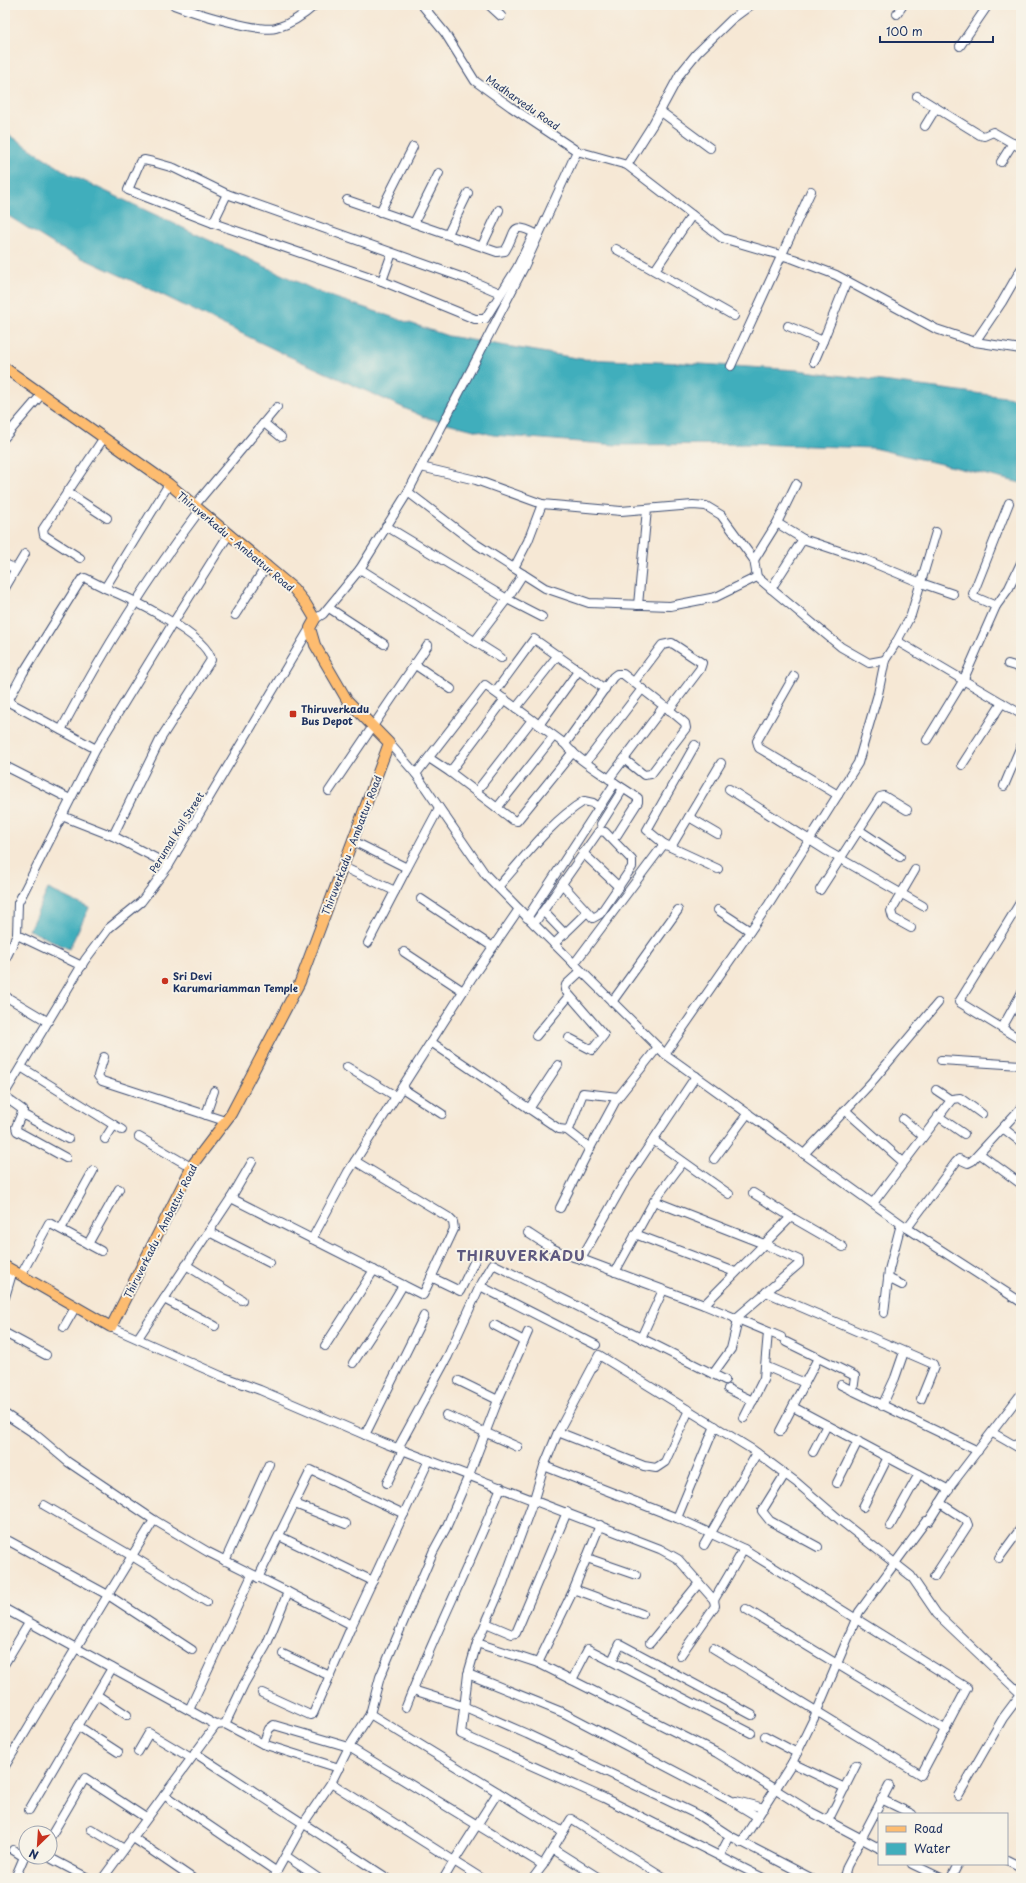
<svg xmlns="http://www.w3.org/2000/svg" width="1026" height="1883" font-family="'Playpen Sans',sans-serif">
<style>
.water{fill:#40aebc;stroke:#2e6e8d}
.lines{fill:none;stroke-linecap:round;stroke-linejoin:round}
.minor-casing{stroke:#3c4b70;stroke-width:10}
.major-casing{stroke:#3c4b70;stroke-width:12}
.minor{stroke:#fff;stroke-width:8}
.major{stroke:#fdbc70;stroke-width:10}
.poi-dot{fill:#c8321e;stroke:#f7f3e8;stroke-width:1.5}
.labels{text-anchor:middle;dominant-baseline:central;stroke-width:4;stroke-linejoin:round;paint-order:stroke}
.street-label{font-size:10px;fill:#1b2f5e;stroke:#f7f3e8}
.poi-label{font-size:10px;font-weight:bold;fill:#1b2f5e;stroke:#f7f3e8;text-anchor:start}
.district-label{font-size:14px;font-weight:bold;letter-spacing:1px;fill:#5e5980;stroke:#f7f3e8}
</style>
<rect width="100%" height="100%" fill="#f7f3e8"/>
<filter id="ink" filterUnits="userSpaceOnUse"><feTurbulence type="fractalNoise" baseFrequency=".025" numOctaves="2"/><feDisplacementMap in="SourceGraphic" scale="8" xChannelSelector="R" yChannelSelector="G"/><feConvolveMatrix kernelMatrix="1 2 1 2 8 2 1 2 1" color-interpolation-filters="sRGB"/></filter>
<filter id="wash" filterUnits="userSpaceOnUse"><feTurbulence type="fractalNoise" baseFrequency=".012" numOctaves="4" result="noise"/><feDisplacementMap in="SourceGraphic" scale="16" xChannelSelector="R" yChannelSelector="G"/><feGaussianBlur stdDeviation="0.9" result="paint"/><feColorMatrix in="noise" values="0 0 0 0 0 0 0 0 0 0 0 0 0 0 0 0 0 1.4 0 .05"/><feComposite in="paint" operator="in"/></filter>
<g filter="url(#wash)">
<rect width="100%" height="100%" fill="#f6e8d5"/>
<g class="water">
<path d="M5 132 69 174 321 293 448 336 582 359 684 363 797 370 1021 399V483L873 448 751 444 616 445 493 435 424 417 286 355 148 288 60 248 5 214Z"/>
<path d="M48 889 89 908 69 949 29 930Z"/>
</g>
</g>
<g filter="url(#ink)">
<g class="lines">
<defs>
<g id="minor">
<path d="M174 5C192 12 260 33 276 28 290 24 304 15 315 5"/>
<path d="M422 5 445 33 475 81 511 107 577 151 627 165 722 238 794 259 836 275 936 329 975 342 1021 349"/>
<path d="M489 5 501 16"/>
<path d="M897 14 903 5"/>
<path d="M960 46 988 5"/>
<path d="M917 96 980 135 984 136 993 132 1021 148"/>
<path d="M660 111 710 148"/>
<path d="M925 126 936 108"/>
<path d="M1001 162 1013 143"/>
<path d="M627 165 653 124 680 74 697 53 732 19 751 5"/>
<path d="M347 200 497 252 505 251C517 233 509 220 536 234"/>
<path d="M380 212 413 147"/>
<path d="M213 223 227 194"/>
<path d="M414 223 439 173"/>
<path d="M448 234 468 193"/>
<path d="M482 246 499 210"/>
<path d="M616 249 734 316"/>
<path d="M655 270 692 215"/>
<path d="M382 281 392 253"/>
<path d="M500 293 472 281 227 194 174 168 153 162 144 160 140 162 128 190 213 223 382 281 475 319H485L517 268 533 235 536 234 539 235"/>
<path d="M788 326 823 341 847 281"/>
<path d="M975 342 1002 302 1021 269"/>
<path d="M814 362 823 341"/>
<path d="M731 366 811 191"/>
<path d="M264 423 281 437"/>
<path d="M5 437 42 394"/>
<path d="M421 467 476 480 542 504 621 511 693 505 706 506 721 515 754 560 757 577"/>
<path d="M67 492 107 518"/>
<path d="M408 492 476 544 523 574 545 588 589 603 670 606 716 597 757 577 841 647 869 663 885 660"/>
<path d="M195 505 277 407"/>
<path d="M777 523 803 539 866 560 921 583 953 594"/>
<path d="M386 526 507 599 475 641"/>
<path d="M80 558 44 535 43 529 103 439"/>
<path d="M754 560 777 523 796 484"/>
<path d="M5 564 16 569 25 554"/>
<path d="M514 568 528 541 542 504"/>
<path d="M360 569 501 658"/>
<path d="M523 574 507 599 542 617"/>
<path d="M5 588 16 569"/>
<path d="M105 588C127 597 208 635 211 660L161 738 113 836"/>
<path d="M771 589 803 539"/>
<path d="M638 605 647 509"/>
<path d="M996 606 975 597 973 594 1009 503"/>
<path d="M329 608 384 644"/>
<path d="M235 615 267 565"/>
<path d="M315 619 323 614 360 569 408 492 524 267 577 151"/>
<path d="M897 641 911 615 936 532"/>
<path d="M414 664 451 689"/>
<path d="M1008 664 1021 668"/>
<path d="M794 676 757 741 759 748 838 795"/>
<path d="M634 682 662 645 672 643 702 663 700 669 669 710"/>
<path d="M495 692 534 639 605 689"/>
<path d="M5 700 96 749 173 623 229 534"/>
<path d="M8 701 23 673 81 580 85 578 105 588 169 484"/>
<path d="M516 708 558 655"/>
<path d="M539 725 579 670"/>
<path d="M61 730C102 653 148 579 200 510"/>
<path d="M927 740 963 681 996 606 1009 588 1021 563"/>
<path d="M389 743 416 774 485 874 519 909 665 1054 907 1228 1021 1302"/>
<path d="M695 745 647 830 664 844 718 869"/>
<path d="M429 758 450 772 513 820 517 821 573 752"/>
<path d="M624 759 644 775 651 774 686 728 685 723 666 707"/>
<path d="M586 762 642 689"/>
<path d="M962 765 1002 703"/>
<path d="M5 766 70 799"/>
<path d="M450 772 505 699"/>
<path d="M416 774 485 685 565 744"/>
<path d="M615 783 638 798V802L617 835"/>
<path d="M1004 786 1021 746"/>
<path d="M729 789 827 851 923 906"/>
<path d="M329 791 428 645"/>
<path d="M476 792 532 720"/>
<path d="M497 808 553 737"/>
<path d="M62 816 113 836 169 865"/>
<path d="M689 817 718 834"/>
<path d="M601 824 623 789"/>
<path d="M859 830 900 857"/>
<path d="M353 841 407 868 368 943"/>
<path d="M671 847 721 763"/>
<path d="M583 853 619 887"/>
<path d="M343 867 395 891"/>
<path d="M407 868 439 808"/>
<path d="M498 887C524 858 550 822 584 801L593 803 599 807"/>
<path d="M820 890 880 797 884 796 907 810"/>
<path d="M421 899 493 947"/>
<path d="M1021 901 959 1002 1021 1040"/>
<path d="M718 910 750 931"/>
<path d="M543 911 565 934"/>
<path d="M527 918 615 783C601 773 574 757 565 744L613 677 617 674H623L664 706 609 779"/>
<path d="M534 924 599 831 605 832 632 860V867L600 914 593 918 562 884"/>
<path d="M911 928 893 918 891 911 915 870"/>
<path d="M554 944 586 913"/>
<path d="M404 952 463 991"/>
<path d="M5 960 17 935"/>
<path d="M574 964 664 844"/>
<path d="M82 966 17 935 18 903 96 749"/>
<path d="M5 996 47 1021"/>
<path d="M612 1002 678 910"/>
<path d="M1002 1028 1021 994"/>
<path d="M536 1036 569 996"/>
<path d="M569 1038 592 1050 604 1035 565 990 566 985 581 971"/>
<path d="M431 1042 559 1129 567 1130 570 1127 583 1093 618 1097"/>
<path d="M665 1054 769 904 858 763 878 694 885 660 897 641 1021 714"/>
<path d="M104 1057 98 1076 102 1081 225 1121"/>
<path d="M941 1060 1021 1065"/>
<path d="M21 1067 122 1130"/>
<path d="M347 1067 397 1097"/>
<path d="M696 1076 623 1185 581 1259 704 1305 781 1337"/>
<path d="M402 1088 442 1114"/>
<path d="M936 1090 951 1100"/>
<path d="M5 1093 85 960 109 928 141 902 169 865 310 628"/>
<path d="M5 1097 23 1110 16 1127 17 1131 66 1158"/>
<path d="M529 1109 558 1065"/>
<path d="M845 1110 903 1162"/>
<path d="M22 1114 68 1139"/>
<path d="M206 1115 214 1091"/>
<path d="M938 1116 964 1134"/>
<path d="M903 1119 923 1136"/>
<path d="M1003 1128 1021 1142"/>
<path d="M567 1130 590 1148 616 1100 658 1047"/>
<path d="M139 1137 191 1167"/>
<path d="M105 1139 114 1125"/>
<path d="M653 1140 729 1194"/>
<path d="M804 1154 870 1084 938 1003"/>
<path d="M980 1154 1021 1184"/>
<path d="M714 1159 748 1113"/>
<path d="M753 1193 791 1217"/>
<path d="M231 1198 252 1162"/>
<path d="M654 1201 764 1244 799 1260V1264L735 1319"/>
<path d="M873 1203 952 1099 960 1098 982 1114"/>
<path d="M560 1208 590 1148"/>
<path d="M907 1228 956 1162 959 1159 968 1163 972 1161 1021 1108"/>
<path d="M61 1229 93 1171"/>
<path d="M209 1232 270 1263"/>
<path d="M528 1233C546 1245 559 1254 581 1259"/>
<path d="M635 1234 735 1272"/>
<path d="M312 1239 348 1172 471 979 519 909"/>
<path d="M88 1244 119 1189"/>
<path d="M186 1265 242 1300"/>
<path d="M615 1272 654 1201 683 1162"/>
<path d="M21 1275 49 1223 101 1251"/>
<path d="M431 1277 460 1291 477 1256"/>
<path d="M888 1278 902 1285"/>
<path d="M480 1286 596 1345"/>
<path d="M766 1292 933 1364 934 1367 921 1399"/>
<path d="M5 1297 13 1270"/>
<path d="M164 1299 215 1326"/>
<path d="M704 1305 791 1217 843 1247"/>
<path d="M884 1313 889 1270 901 1224"/>
<path d="M494 1325 524 1341"/>
<path d="M64 1327 76 1306"/>
<path d="M111 1327 221 1376 260 1390 384 1443 660 1549 678 1559 714 1600"/>
<path d="M5 1333 46 1355"/>
<path d="M138 1338 231 1198 423 1295 454 1229 453 1222 448 1217 355 1161"/>
<path d="M641 1338 663 1290"/>
<path d="M786 1342 855 1376 853 1391"/>
<path d="M325 1346 374 1270"/>
<path d="M353 1363 393 1302 403 1285"/>
<path d="M765 1366 805 1383"/>
<path d="M713 1374 731 1349 738 1320"/>
<path d="M459 1381 498 1400"/>
<path d="M841 1385 978 1451"/>
<path d="M728 1389 753 1401"/>
<path d="M882 1406 895 1378 904 1352"/>
<path d="M793 1407 949 1490"/>
<path d="M5 1414 35 1434 68 1462 154 1520 208 1552 288 1592 266 1646 244 1684 225 1724 216 1725"/>
<path d="M446 1415 518 1447"/>
<path d="M744 1418 764 1378 768 1332"/>
<path d="M780 1431 818 1358"/>
<path d="M558 1432 644 1466 656 1468 665 1462 689 1410"/>
<path d="M993 1433 1021 1449"/>
<path d="M365 1435 424 1316"/>
<path d="M398 1448 448 1356 480 1286 493 1264 725 1380"/>
<path d="M813 1452 827 1425"/>
<path d="M544 1466 677 1518 715 1426"/>
<path d="M785 1474 762 1511 770 1521 818 1547"/>
<path d="M387 1483 403 1450"/>
<path d="M837 1483 858 1441"/>
<path d="M295 1504 346 1524"/>
<path d="M44 1505 132 1556 207 1602"/>
<path d="M863 1507 888 1457"/>
<path d="M677 1518 744 1549 967 1688 921 1775 713 1648"/>
<path d="M600 1525 574 1589 642 1614"/>
<path d="M890 1526 919 1474"/>
<path d="M279 1536 373 1581"/>
<path d="M9 1541 108 1595 154 1520"/>
<path d="M704 1545 757 1453"/>
<path d="M587 1558 636 1575"/>
<path d="M999 1558 1021 1528"/>
<path d="M225 1561 269 1464"/>
<path d="M934 1577 968 1525 966 1520 940 1503"/>
<path d="M258 1578 311 1470 404 1514"/>
<path d="M288 1592 352 1625 429 1460"/>
<path d="M5 1609 216 1725 103 1878"/>
<path d="M746 1609 946 1730"/>
<path d="M486 1623 512 1634 516 1633 567 1512"/>
<path d="M477 1643 538 1663 717 1753 811 1812 879 1848"/>
<path d="M650 1643 699 1583"/>
<path d="M283 1654 330 1676"/>
<path d="M680 1656 715 1606 714 1600 744 1549"/>
<path d="M612 1661 620 1644 752 1715"/>
<path d="M5 1663 29 1623"/>
<path d="M538 1663 574 1589"/>
<path d="M468 1674 564 1713 730 1800 758 1817"/>
<path d="M572 1680 588 1649 751 1733"/>
<path d="M413 1690 463 1706 527 1734 698 1815 730 1836"/>
<path d="M262 1693 310 1715 313 1714 352 1625"/>
<path d="M97 1695 127 1715"/>
<path d="M406 1707C435 1632 472 1561 501 1487"/>
<path d="M189 1710 252 1575"/>
<path d="M370 1714 380 1677 433 1552 446 1528 469 1475 498 1400 528 1332"/>
<path d="M225 1724 263 1744 339 1768"/>
<path d="M78 1726 118 1752"/>
<path d="M765 1736 797 1753"/>
<path d="M263 1744 269 1729 274 1725 349 1747 543 1865 563 1832 370 1714 349 1747 331 1783 454 1861 498 1792"/>
<path d="M138 1752 149 1733 191 1758"/>
<path d="M195 1753 387 1878"/>
<path d="M792 1763 845 1788"/>
<path d="M5 1766 108 1595 192 1650"/>
<path d="M164 1795 277 1872"/>
<path d="M958 1796 1003 1718 1021 1694"/>
<path d="M881 1799 912 1814"/>
<path d="M736 1801 764 1808"/>
<path d="M29 1810 112 1668"/>
<path d="M828 1821 856 1765"/>
<path d="M91 1829 124 1849"/>
<path d="M563 1832 571 1819 665 1878"/>
<path d="M51 1836 85 1778 146 1818"/>
<path d="M132 1837 192 1878"/>
<path d="M741 1843 792 1763 814 1718 859 1612 926 1521H929L952 1484 1021 1394"/>
<path d="M553 1849 599 1878"/>
<path d="M13 1850 24 1857 15 1878"/>
<path d="M720 1855 730 1836 811 1878"/>
<path d="M286 1856 318 1878"/>
<path d="M52 1859 88 1878"/>
<path d="M1007 1860 1021 1867"/>
<path d="M912 1864 941 1878"/>
<path d="M273 1878 303 1824 331 1783"/>
<path d="M444 1878 454 1861 481 1878"/>
<path d="M535 1878 534 1877 543 1865"/>
<path d="M763 1878 604 1798 461 1734 468 1674 477 1643 502 1586 534 1499 544 1466 558 1432 599 1355 753 1450 796 1482 840 1520 911 1576 937 1614 1021 1694"/>
<path d="M847 1878 845 1873 847 1866 889 1786"/>
<path d="M951 1878 958 1864"/>
</g>
<path id="major" d="M5 368 169 484 293 588 306 604 315 619 310 628 315 645 347 700 389 743 300 982 231 1114 193 1164 111 1327 5 1266"/>
</defs>
<use href="#minor" class="minor-casing"/>
<use href="#major" class="major-casing"/>
<use href="#minor" class="minor"/>
<use href="#major" class="major"/>
</g>
</g>
<g class="poi-dot">
<rect x="289" y="710" width="8" height="8" rx="2"/>
<circle cx="165" cy="981" r="4"/>
</g>
<g class="labels">
<g class="street-label">
<text transform="translate(523 102) rotate(35)">Madharvedu Road</text>
<text transform="translate(236 541) rotate(40)">Thiruverkadu - Ambattur Road</text>
<text transform="translate(176 832) rotate(-58)">Perumal Koil Street</text>
<text transform="translate(351 845) rotate(-69)">Thiruverkadu - Ambattur Road</text>
<text transform="translate(160 1231) rotate(-63)">Thiruverkadu - Ambattur Road</text>
</g>
<g class="poi-label">
<text x="301" y="708">Thiruverkadu<tspan x="301" dy="12">Bus Depot</tspan></text>
<text x="173" y="975">Sri Devi<tspan x="173" dy="12">Karumariamman Temple</tspan></text>
</g>
<g class="district-label">
<text x="521" y="1255">THIRUVERKADU</text>
</g>
</g>
<rect width="1026" height="1883" fill="none" stroke="#f7f3e8" stroke-width="20"/>
<rect x="878" y="1813" width="130" height="52" fill="#f7f3e8" stroke="#9fa5b1"/>
<rect x="886" y="1826" width="20" height="6" fill="#fdbc70" stroke="#9fa5b1"/>
<text x="914" y="1833" font-size="12" fill="#1b2f5e">Road</text>
<rect x="886" y="1843" width="20" height="12" fill="#40aebc" stroke="#9fa5b1"/>
<text x="914" y="1853" font-size="12" fill="#1b2f5e">Water</text>
<g transform="translate(38 1845) rotate(205)"><circle r="19" fill="#f7f3e8" stroke="#9fa5b1"/>
<path d="M0-3L7 15L0 10L-7 15Z" fill="#c8321e"/>
<text y="-6" font-size="11" font-weight="bold" text-anchor="middle" fill="#1b2f5e">N</text>
</g>
<path d="M880 36v6h113v-6" fill="none" stroke="#1b2f5e" stroke-width="2"/>
<text x="886" y="36" font-size="12" fill="#1b2f5e" stroke="#f7f3e8" stroke-width="3" paint-order="stroke">100 m</text>
</svg>
